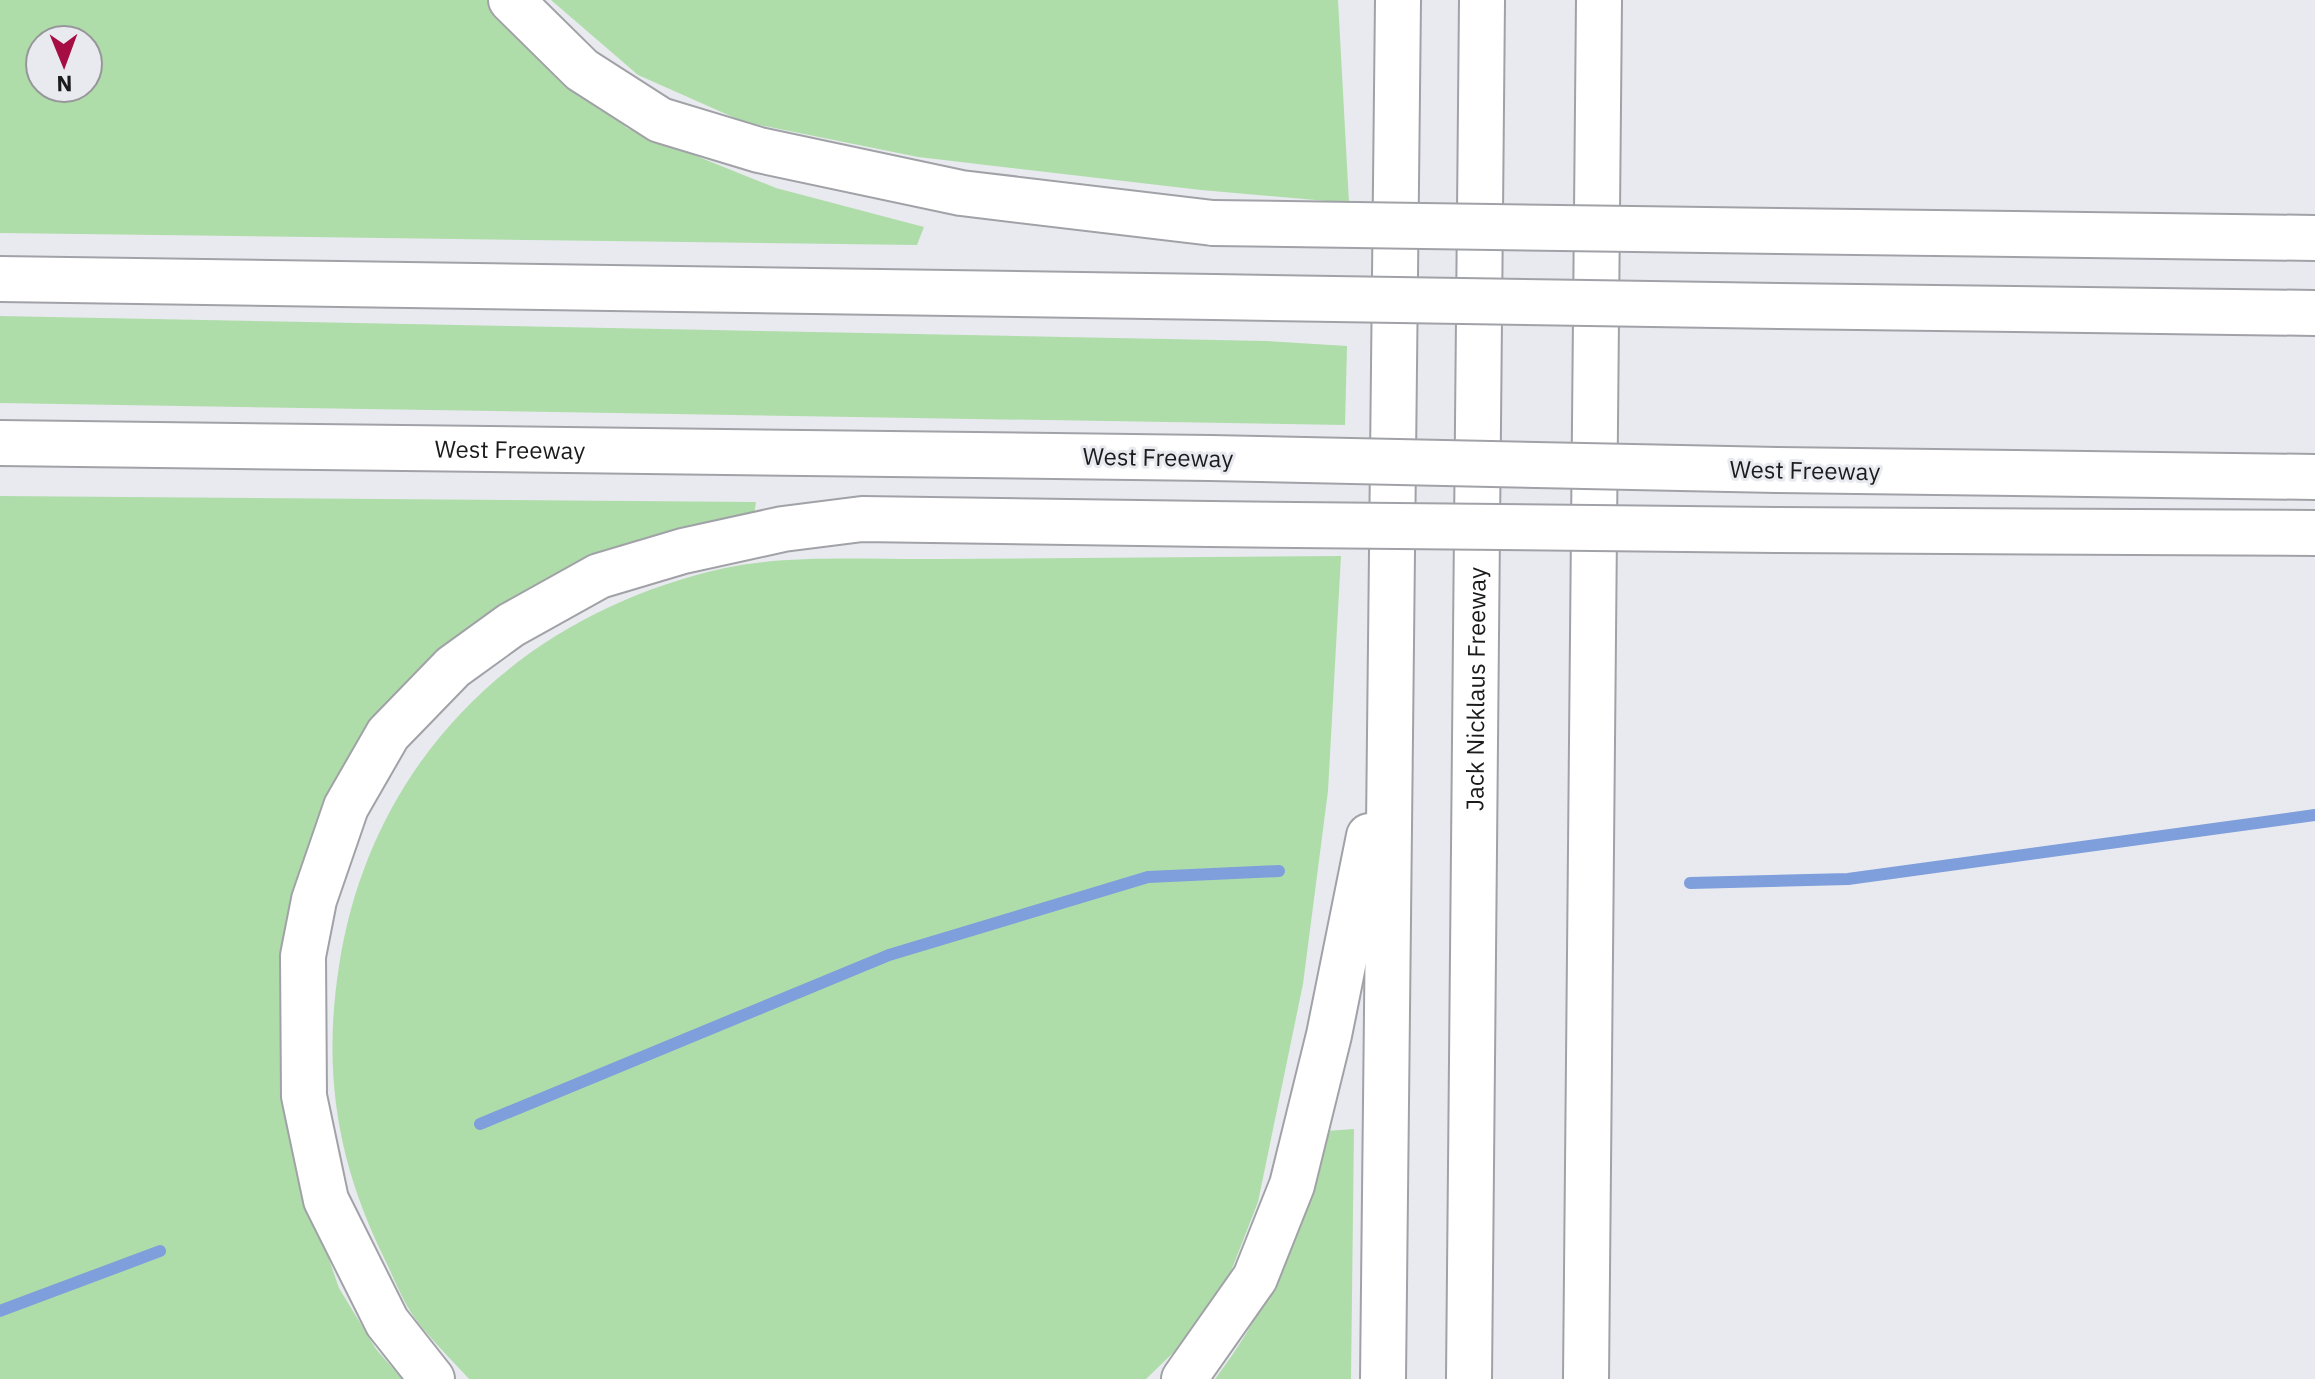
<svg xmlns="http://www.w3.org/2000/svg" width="2315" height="1379" font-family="'IBM Plex Sans',sans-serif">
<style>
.green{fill:#afddaa;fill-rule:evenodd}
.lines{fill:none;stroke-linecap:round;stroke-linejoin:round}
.stream{stroke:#7e9fdb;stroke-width:12}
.motorway-casing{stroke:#a1a2a7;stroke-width:48}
.motorway{stroke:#fff;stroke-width:44}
.motorway-bridge-casing{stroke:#a1a2a7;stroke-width:48;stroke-linecap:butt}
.motorway-bridge{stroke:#fff;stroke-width:44}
.labels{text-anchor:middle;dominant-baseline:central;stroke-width:6;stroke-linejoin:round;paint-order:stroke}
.street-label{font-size:24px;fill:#1b1b1d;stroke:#e9eaef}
</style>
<rect width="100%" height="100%" fill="#e9eaef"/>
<g class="green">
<path d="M0 0H494L519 34 627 128 776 188 924 227 917 245 0 233ZM40 40H88V88H40Z"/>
<path d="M551 0H1338L1349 203 1201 190 918 157 744 122 638 75Z"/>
<path d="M0 316 1267 341 1347 346 1345 425 0 403Z"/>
<path d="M0 496 756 502 754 515 621 546 542 581 475 627 406 697 284 971 281 1063 299 1173 339 1288 376 1349 402 1379H0Z"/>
<path d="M1341 556 1328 791 1303 984 1258 1202 1228 1279 1175 1351 1146 1379H469C451 1359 430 1339 414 1317 403 1301 395 1281 387 1264 338 1166 322 1075 339 966 371 758 522 613 725 568 789 554 874 560 941 559 1075 558 1208 557 1341 556Z"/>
<path d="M1354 1129 1351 1379H1215C1276 1299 1299 1226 1326 1131Z"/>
</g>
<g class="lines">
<g class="stream">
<path d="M1690 883 1848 879 2315 815"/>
<path d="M480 1124 889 955 1148 877 1279 871"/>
<path d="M0 1311 160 1251"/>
</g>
<defs>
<g id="motorway">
<path d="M511 0 582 70 660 120 759 150 961 193 1213 223"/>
<path d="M1779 231 2315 238"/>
<path d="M0 279 1214 297"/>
<path d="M1779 306 2315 313"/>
<path id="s1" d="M0 443 1210 458"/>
<path d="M1777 470 2315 477"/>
<path d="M1776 530 2315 533"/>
<path d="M432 1379 387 1322 326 1200 304 1096 303 956 314 900 346 807 388 734 453 667 511 625 599 576 683 551 783 529 862 519 1210 524"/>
<path d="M1184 1379 1255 1278 1292 1185 1329 1035 1369 836"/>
<path d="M1383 1379 1398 0"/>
<path id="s2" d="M1469 1379 1482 0"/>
<path d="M1586 1379 1599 0"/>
</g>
</defs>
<use href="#motorway" class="motorway-casing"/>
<use href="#motorway" class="motorway"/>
<defs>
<g id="motorway-bridge">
<path d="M1213 223 1779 231"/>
<path d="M1214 297 1779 306"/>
<path d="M1210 458 1777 470"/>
<path d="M1210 524 1776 530"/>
</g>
</defs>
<use href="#motorway-bridge" class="motorway-bridge-casing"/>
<use href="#motorway-bridge" class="motorway-bridge"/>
</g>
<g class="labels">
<g class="street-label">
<text stroke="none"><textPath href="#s1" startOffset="510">West Freeway</textPath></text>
<text transform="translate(1158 457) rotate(1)">West Freeway</text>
<text transform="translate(1805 470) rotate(1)">West Freeway</text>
<text stroke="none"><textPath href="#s2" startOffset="690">Jack Nicklaus Freeway</textPath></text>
</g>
</g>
<g transform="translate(64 64) rotate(179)"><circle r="38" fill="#e9eaef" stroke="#97979b" stroke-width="2"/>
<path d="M0-6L14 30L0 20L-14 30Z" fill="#a50d43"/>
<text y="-12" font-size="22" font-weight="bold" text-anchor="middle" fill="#1b1b1d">N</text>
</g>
</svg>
